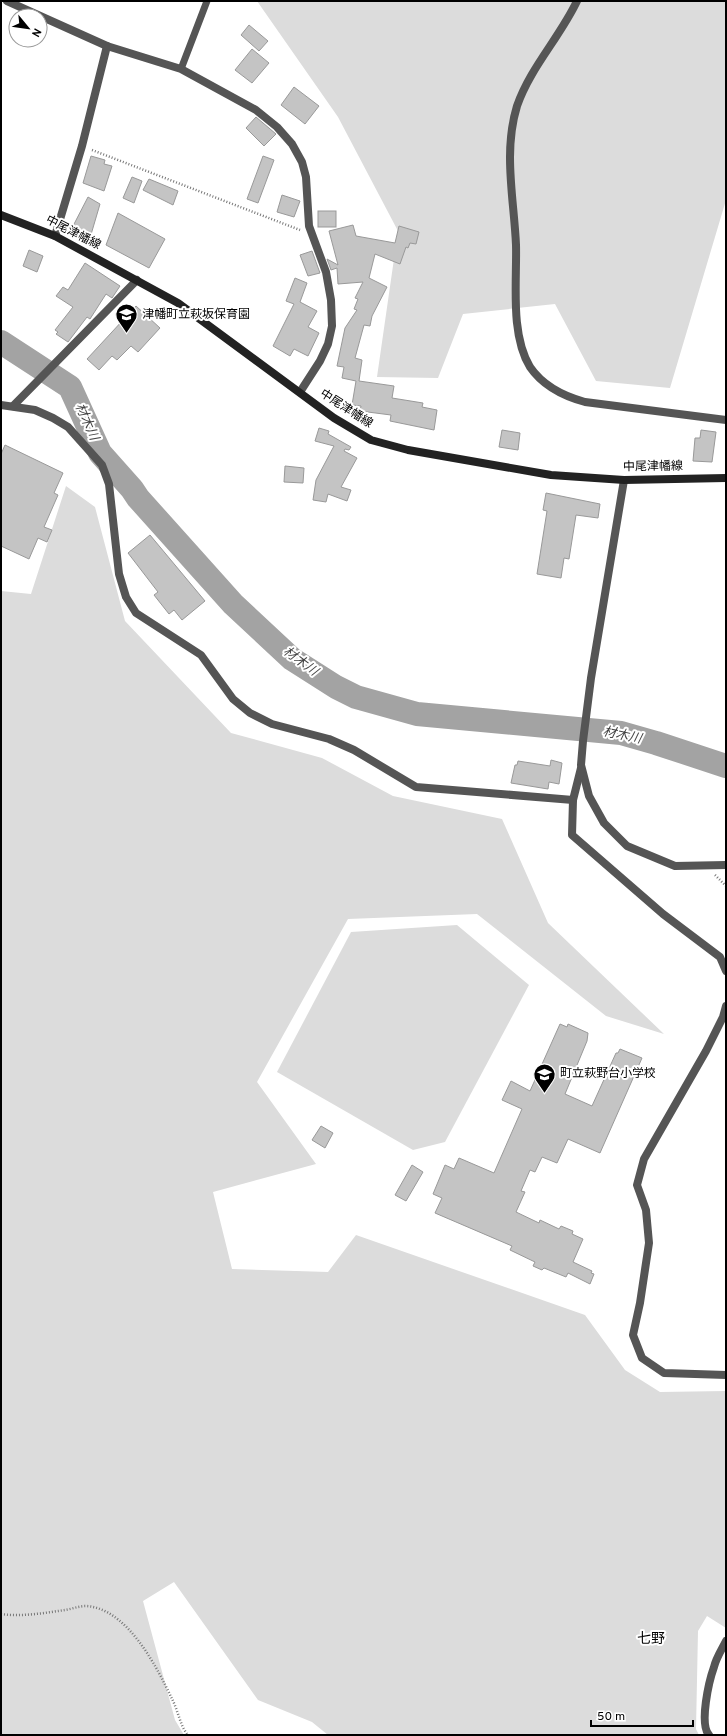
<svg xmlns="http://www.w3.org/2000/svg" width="727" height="1736" font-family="Overpass,'Noto Sans JP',sans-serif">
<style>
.green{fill:#dcdcdc}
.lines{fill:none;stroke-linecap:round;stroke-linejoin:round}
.river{stroke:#a3a3a3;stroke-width:24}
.building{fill:#c4c4c4;stroke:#999}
.path{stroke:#777;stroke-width:2.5;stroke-dasharray:1 2;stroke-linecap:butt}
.service{stroke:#555;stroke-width:7}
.minor{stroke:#555;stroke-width:8}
.tertiary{stroke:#555;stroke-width:8}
.secondary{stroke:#222;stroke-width:8}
.labels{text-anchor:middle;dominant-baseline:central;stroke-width:4;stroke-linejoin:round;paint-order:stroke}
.street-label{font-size:12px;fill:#000;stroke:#fff}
.poi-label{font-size:12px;fill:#000;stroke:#fff;text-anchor:start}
.water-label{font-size:13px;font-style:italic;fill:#444;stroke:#fff}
.quarter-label{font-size:14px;fill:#000;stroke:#fff}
</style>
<rect width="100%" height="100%" fill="#fff"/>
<g class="green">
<path d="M257 1H726V200L670 388 596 381 555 304 463 314 438 378 377 377 398 231 338 117Z"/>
<path d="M66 486 95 507 125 621 231 733 322 758 393 796 502 819 548 923 664 1034 606 1016 477 914 348 919 257 1082 316 1164 213 1192 232 1269 328 1272 356 1235 585 1315 625 1370 660 1392 726 1391V1628L707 1616 698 1631 696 1729 699 1735H328L312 1722 258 1700 174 1582 143 1601 175 1720 184 1735H1V591L31 594Z"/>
<path d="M457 925 529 985 445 1142 413 1150 277 1072 351 932Z"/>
</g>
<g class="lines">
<path class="river" d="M1 342 70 387 100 453 132 489 138 498 233 604 292 659 336 687 356 697 417 714 621 733 656 743 726 766"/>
</g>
<g class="building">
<path d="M249 25 268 41 259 51 241 35Z"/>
<path d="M252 49 269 63 252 83 235 70Z"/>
<path d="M294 87 319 106 305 124 281 105Z"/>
<path d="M256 117 276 134 264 146 246 128Z"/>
<path d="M91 156 105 160 104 164 112 166 104 191 83 183Z"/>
<path d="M263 156 274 160 258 203 247 199Z"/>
<path d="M132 177 142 181 134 203 123 198Z"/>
<path d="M149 179 178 191 173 205 143 190Z"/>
<path d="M282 195 300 201 294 217 277 212Z"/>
<path d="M88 197 100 204 90 238 72 228Z"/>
<rect x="318" y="211" width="18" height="16"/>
<path d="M118 213 165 239 149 268 106 245Z"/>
<path d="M353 225 356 236 395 243 399 226 419 232 416 244 410 243 408 248 406 247 400 264 375 254 369 278 387 287 372 316 370 326 364 325 355 358 362 360 359 381 394 386 392 398 423 403 422 407 437 410 434 430 390 421 391 415 360 411 361 406 352 405 356 381 342 378 344 367 337 366 345 328 357 310 354 309 358 299 355 298 363 282 338 284 337 268 331 270 327 259 338 265 329 231Z"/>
<path d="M29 250 43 256 37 272 23 266Z"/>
<path d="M312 251 320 273 308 276 300 255Z"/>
<path d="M85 263 120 286 112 298 106 294 90 319 87 317 68 342 56 334 58 332 55 330 73 307 56 296 63 287 68 290Z"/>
<path d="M295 278 307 283 300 302 317 311 308 327 319 333 308 356 294 349 290 356 273 346 294 304 286 301Z"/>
<path d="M136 306 160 328 138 352 131 346 117 360 112 356 99 370 87 359Z"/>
<path d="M319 428 329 431 328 434 351 447 349 450 345 449 344 451 357 458 341 487 351 490 347 501 328 494 326 502 313 500 316 480 334 446 315 441Z"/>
<path d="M502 430 520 433 518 450 499 447Z"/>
<path d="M701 430 716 432 712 462 693 461 695 438H700Z"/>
<path d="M5 445 63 473 54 493 58 495 44 527 52 530 47 542 38 538 29 559 1 546V454Z"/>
<path d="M285 466 304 468 303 483 284 482Z"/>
<path d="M546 493 600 504 598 518 576 515 569 559 564 558 561 578 537 574 547 511 543 510Z"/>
<path d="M150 535 205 601 182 620 174 610 169 614 154 595 158 592 128 553Z"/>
<path d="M551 760 562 763 559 784 549 782 548 789 511 783 515 765H517L518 761 550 766Z"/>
<path d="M560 1024 567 1027 568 1024 588 1033 587 1041 565 1094 592 1106 616 1053H618L620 1049 642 1058 600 1153 568 1139 557 1163 542 1157 535 1172 530 1170 521 1191 525 1192 516 1212 539 1223 540 1220 559 1229 561 1226 573 1231 572 1234 583 1239 573 1262 592 1271 591 1273 594 1274 590 1284 568 1273 566 1277 544 1268 542 1270 533 1266 535 1262 510 1250 512 1246 435 1213 442 1198 433 1194 445 1165 454 1169 459 1158 494 1173 522 1109 502 1100 511 1081 530 1091Z"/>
<path d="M321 1126 333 1133 325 1148 312 1140Z"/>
<path d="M412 1165 423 1172 406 1201 395 1195Z"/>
</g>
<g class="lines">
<g class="path">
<path d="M92 150 300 230"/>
<path d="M715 875 726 886"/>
<path d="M1 1614C22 1617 44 1613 65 1610 72 1609 79 1606 86 1606 127 1608 157 1667 172 1699 178 1710 180 1726 188 1735"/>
</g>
<path class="service" d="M181 69 207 1"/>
<g class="minor">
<path d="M7 1 107 46 181 69 256 110 277 127 292 144 302 162 306 177 309 226 326 272 331 300 332 326 328 344 320 361 300 392"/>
<path d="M55 236 82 146 107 46"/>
<path d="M1 405 35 410 53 418 68 427 102 465 109 484 119 574 126 597 136 613 201 655 233 699 250 713 272 724 329 739 354 750 416 787 573 800"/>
<path d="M13 406 137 280"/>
<path d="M709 1735C699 1724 709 1681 714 1667 716 1658 722 1649 726 1641"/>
</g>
<g class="tertiary">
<path d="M577 1C560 37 530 68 517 106 503 152 514 199 516 245 517 282 510 334 530 367 543 386 563 396 585 402L726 420"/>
<path d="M624 480 591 678 583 741 581 765 589 796 604 823 627 846 675 866 726 865"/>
<path d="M581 768 573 800 572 835 663 914 720 957 726 971"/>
<path d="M726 1006 723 1017 706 1051 644 1159 637 1185 646 1210 649 1243 640 1303 633 1335 642 1358 664 1373 726 1375"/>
</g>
<path class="secondary" d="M1 215 55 236 178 303 334 418 371 440 408 450 551 475 624 480 726 478"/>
</g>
<defs>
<symbol id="school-pin" viewBox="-11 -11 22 30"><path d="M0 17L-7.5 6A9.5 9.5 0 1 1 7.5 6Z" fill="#000" stroke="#fff"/><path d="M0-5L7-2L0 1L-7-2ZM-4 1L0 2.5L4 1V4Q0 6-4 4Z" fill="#fff"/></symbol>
</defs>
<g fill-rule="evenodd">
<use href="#school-pin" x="114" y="302" width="25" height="34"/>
<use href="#school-pin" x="532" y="1062" width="25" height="34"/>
</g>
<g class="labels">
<g class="street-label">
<text transform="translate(73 233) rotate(27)">中尾津幡線</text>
<text transform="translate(346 409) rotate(33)">中尾津幡線</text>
<text transform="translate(653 467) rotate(-1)">中尾津幡線</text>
</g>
<g class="poi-label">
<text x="142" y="315">津幡町立萩坂保育園</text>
<text x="560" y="1074">町立萩野台小学校</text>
</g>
<g class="water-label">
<text transform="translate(86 422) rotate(66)">材木川</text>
<text transform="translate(300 662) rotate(37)">材木川</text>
<text transform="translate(622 736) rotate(12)">材木川</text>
</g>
<g class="quarter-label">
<text x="651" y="1639">七野</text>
</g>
</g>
<rect width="727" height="1736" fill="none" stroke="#000000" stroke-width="4"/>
<g transform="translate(28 28) rotate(119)"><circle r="19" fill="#ffffff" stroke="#999999"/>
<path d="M0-3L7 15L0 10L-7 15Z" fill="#000000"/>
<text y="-6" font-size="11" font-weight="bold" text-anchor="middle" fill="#000000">N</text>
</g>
<path d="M591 1720v6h102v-6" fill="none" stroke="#000000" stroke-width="2"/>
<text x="597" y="1720" font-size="12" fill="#000000" stroke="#ffffff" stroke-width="3" paint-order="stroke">50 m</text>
</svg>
